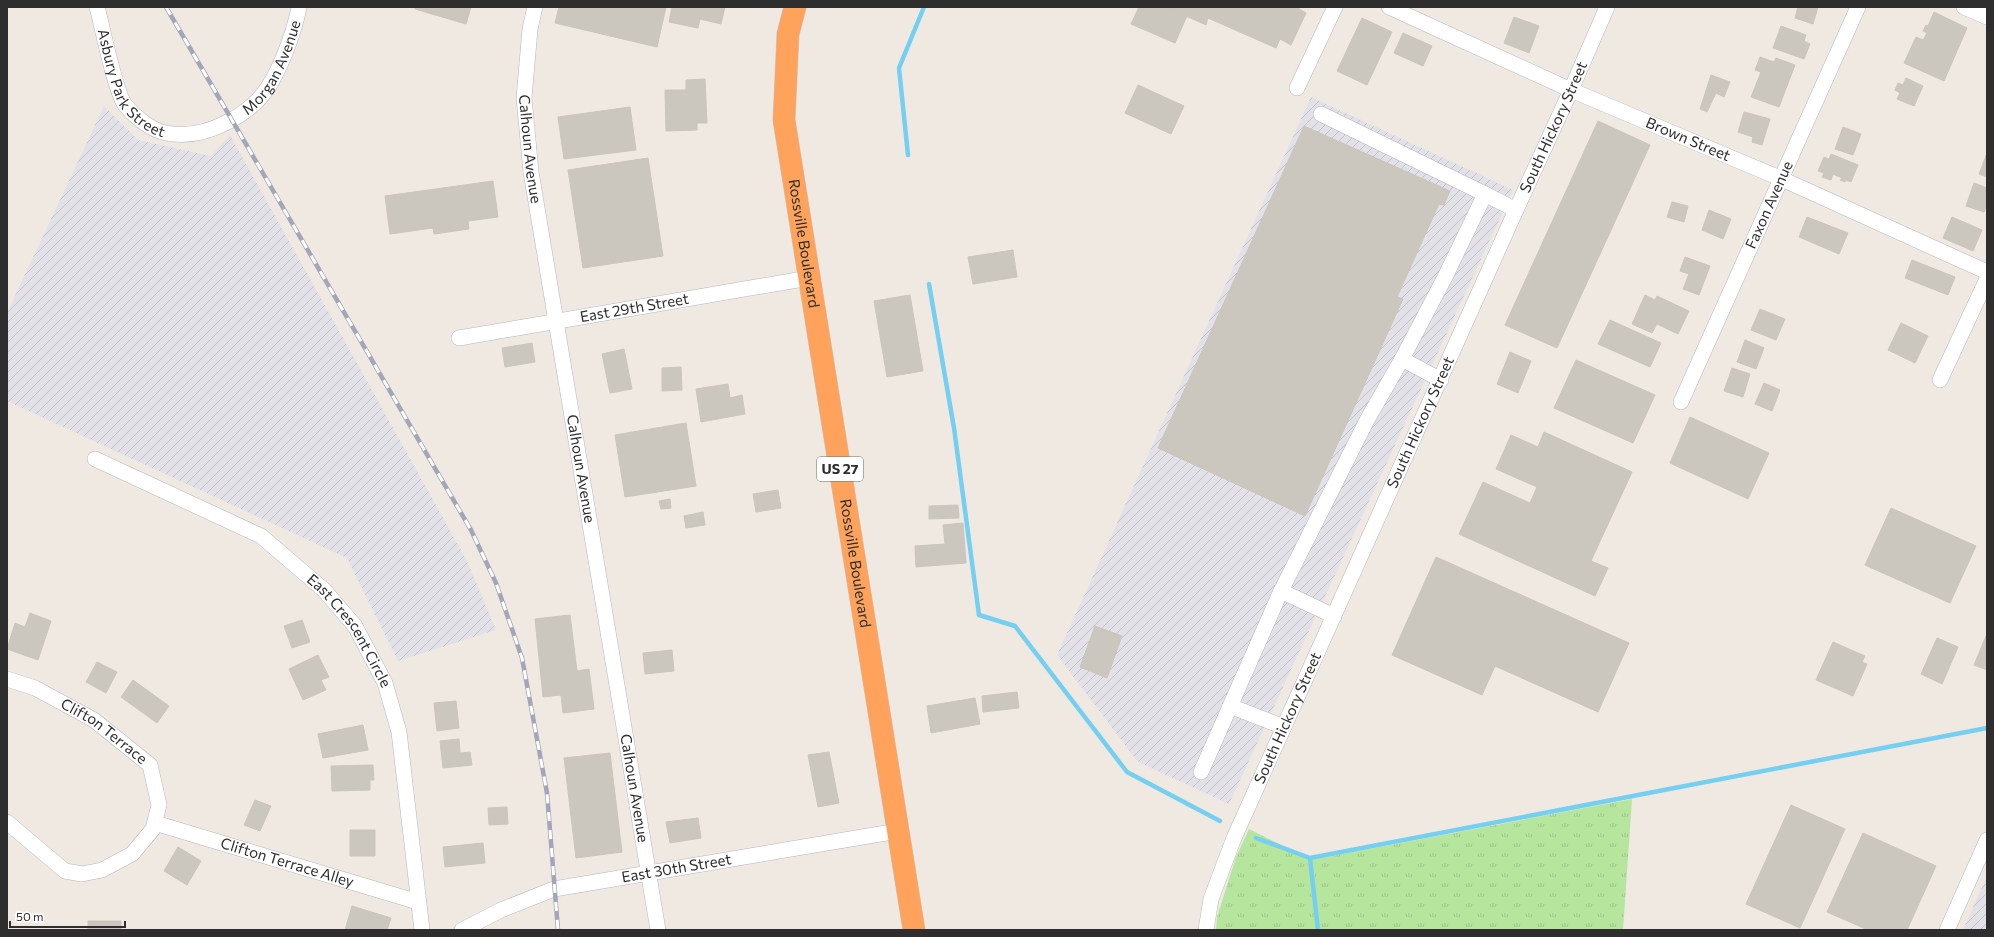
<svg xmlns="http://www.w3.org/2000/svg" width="1994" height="937" font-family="Commissioner,sans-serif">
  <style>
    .industrial { fill: url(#industrial-furrows) }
    .grass { fill: url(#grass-tufts) }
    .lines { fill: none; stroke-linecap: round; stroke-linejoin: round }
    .stream { stroke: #75cff0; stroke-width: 4.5 }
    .building { fill: #cbc7bf; stroke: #cbc5ba }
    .minor-casing { stroke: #b4b7c1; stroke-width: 16 }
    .highway-casing { stroke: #c9c9c9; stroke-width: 23 }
    .minor { stroke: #fff; stroke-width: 15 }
    .highway { stroke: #ffa35c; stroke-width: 22 }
    .rail-casing { stroke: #a3a6b8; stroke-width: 4.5 }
    .rail { stroke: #fff; stroke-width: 3; stroke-dasharray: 9; stroke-linecap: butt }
    .labels { text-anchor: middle; stroke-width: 3; stroke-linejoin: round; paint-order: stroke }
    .shield { fill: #fff; stroke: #6d6d6d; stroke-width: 1 }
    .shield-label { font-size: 14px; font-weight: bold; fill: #2e2e2e }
    .street-label { font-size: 15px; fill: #2e2e2e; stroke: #fff }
  </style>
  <defs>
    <pattern id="industrial-furrows" width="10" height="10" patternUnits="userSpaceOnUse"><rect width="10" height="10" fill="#e3e1e8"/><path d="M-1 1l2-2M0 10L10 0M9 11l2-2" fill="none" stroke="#c3c1c7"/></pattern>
    <pattern id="grass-tufts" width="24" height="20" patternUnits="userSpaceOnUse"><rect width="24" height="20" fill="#b6e59e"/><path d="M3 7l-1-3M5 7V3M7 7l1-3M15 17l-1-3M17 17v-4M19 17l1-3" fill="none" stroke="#9dc588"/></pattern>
  </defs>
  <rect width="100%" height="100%" fill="#efe9e1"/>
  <path class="industrial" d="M1311 97 1513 190 1229 804 1138 762 1057 655Z
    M104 106 138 140 211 156 230 135 467 561 496 630 398 661 347 558 7 401V313Z
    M1987 876V930H1963Z"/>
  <path class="grass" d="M1632 799 1623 930H1216L1217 917 1236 857 1249 829 1311 860Z"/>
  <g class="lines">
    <path class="stream" d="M908 155 899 68 924 7
      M929 284 954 428 979 615 1015 626 1127 772 1220 821
      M1256 838 1310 858 1987 728
      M1310 858 1318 930"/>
  </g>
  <path class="building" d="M415 7H471L466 24 415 9Z
    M559 7H666L657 47 555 23Z
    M672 7H725L721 24 700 19 698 28 669 22Z
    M1139 7H1166L1187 16 1175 43 1131 24Z
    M1166 7H1296L1306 13 1291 45 1280 39 1276 48 1208 18 1206 25Z
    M1798 7H1818L1813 24 1795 18Z
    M1934 12 1967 28 1944 81 1904 63 1916 37 1923 40 1927 33 1923 31 1926 25 1928 26Z
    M1514 17 1539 26 1529 53 1504 43Z
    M1362 18 1392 32 1367 85 1337 71Z
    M1781 26 1806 35 1804 41 1810 44 1804 59 1773 48Z
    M1403 33 1432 46 1423 66 1394 53Z
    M1760 57 1774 62 1776 58 1795 65 1779 107 1751 97 1761 72 1755 70Z
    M1711 75 1730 82 1724 97 1716 93 1707 112 1700 109Z
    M1906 78 1923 86 1914 106 1897 99 1900 93 1895 90 1898 83 1903 85Z
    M705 79 707 123H697V130L666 131 665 90H686V80Z
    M1138 85 1184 106 1171 134 1125 113Z
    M630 107 636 150 564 159 558 117Z
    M1744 112 1770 119 1762 145 1752 142 1753 137 1738 132Z
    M1598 121 1650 145 1557 348 1505 325Z
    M1304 126 1450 191 1444 205 1439 204 1397 297 1403 299 1305 516 1158 448Z
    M1843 127 1861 134 1853 155 1835 149Z
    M1987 153V177L1979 174Z
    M1831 154 1858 165 1851 182 1846 180 1845 182 1840 180 1842 178 1833 174 1831 180 1822 177 1824 173 1818 171 1824 157 1829 159Z
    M648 158 663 256 583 268 568 170Z
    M493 181 498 217 468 221 469 229 434 234 433 228 390 234 385 196Z
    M1974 183 1987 188V204L1984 212 1966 206Z
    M1672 202 1688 206 1684 222 1667 217Z
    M1709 210 1731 219 1723 239 1702 230Z
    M1807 217 1848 233 1839 254 1799 237Z
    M1952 217 1982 230 1973 251 1943 238Z
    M1013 250 1017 277 973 284 968 257Z
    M1685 257 1710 266 1699 295 1683 289 1689 274 1680 271Z
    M1912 260 1955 277 1948 295 1905 278Z
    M910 295 923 371 887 377 874 301Z
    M1645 295 1655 300 1657 296 1689 311 1678 334 1657 324 1652 333 1632 324Z
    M1760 309 1785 319 1776 340 1751 330Z
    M1610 320 1661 343 1650 367 1598 344Z
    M1901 323 1928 336 1915 363 1888 350Z
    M1745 340 1764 348 1756 369 1737 362Z
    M532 343 535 362 505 367 502 348Z
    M624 349 632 389 610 393 602 354Z
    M1510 352 1531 361 1518 393 1497 384Z
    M1576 360 1655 395 1633 443 1554 408Z
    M681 367 682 390 662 391V368Z
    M1732 368 1750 374 1743 397 1724 391Z
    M1764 383 1780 390 1772 411 1755 404Z
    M728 384 730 398 742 395 745 414 701 422 696 389Z
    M1690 417 1769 453 1748 499 1670 463Z
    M686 423 696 486 625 497 615 435Z
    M1544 432 1632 472 1591 561 1608 568 1595 596 1459 534 1483 482 1530 503 1537 487 1496 469 1511 435 1538 447Z
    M778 490 781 508 756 512 753 494Z
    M670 499 671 508 661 509 659 501Z
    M958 505 959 518 929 519V506Z
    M1891 508 1976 546 1950 603 1865 565Z
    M703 512 705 525 686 528 684 516Z
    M963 523 966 563 916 567 915 546 945 544 943 525Z
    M1436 557 1629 643 1598 712 1495 666 1482 695 1392 655Z
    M30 613 51 621 38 660 7 649 15 623 25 627Z
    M570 615 577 671 589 669 594 709 563 713 561 695 543 697 535 619Z
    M302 620 310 642 292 648 284 626Z
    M1095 626 1122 636 1107 678 1080 667Z
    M1986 636 1987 637V670L1974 665Z
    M1937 638 1958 647 1942 684 1921 674Z
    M1833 642 1865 656 1862 662 1867 664 1853 696 1816 680Z
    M672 650 674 671 645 674 643 653Z
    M318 655 329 677 321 680 326 690 303 700 289 669Z
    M97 662 117 672 106 693 86 682Z
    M133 680 169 706 157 723 121 697Z
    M1017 692 1019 708 983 712 982 696Z
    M975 698 980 724 931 733 927 706Z
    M456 701 459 728 437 731 434 703Z
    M363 725 368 750 323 758 318 734Z
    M459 739 460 753 470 752 472 765 443 768 440 741Z
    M829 752 839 803 818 807 808 755Z
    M610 753 622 852 576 858 564 758Z
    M373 765 374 780H370V790L332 791 331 766Z
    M255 800 271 806 260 831 244 825Z
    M1791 805 1845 829 1800 928 1746 904Z
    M507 807 508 824 489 825 488 808Z
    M698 818 701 838 670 843 666 822Z
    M350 830H375V856H350Z
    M1863 833 1936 866 1907 930H1868L1827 912Z
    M483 843 485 863 445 867 443 847Z
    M178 847 201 861 187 885 164 871Z
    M352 906 391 918 387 930H345Z
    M88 921H121V930H88Z"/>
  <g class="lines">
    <g class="minor-casing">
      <g id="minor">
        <path id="s1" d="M97 7C102 25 116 96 126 106 135 117 151 130 166 133 205 141 255 114 273 79 284 59 295 29 299 7"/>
        <path id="s2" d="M535 7 530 29 524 98 531 172 658 930"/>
        <path id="s3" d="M1389 7 1571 90 1782 179 1987 272"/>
        <path d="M1964 7 1987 17"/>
        <path d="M1297 88 1335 7"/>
        <path d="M1321 114 1485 194"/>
        <path id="s4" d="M459 338 809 278"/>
        <path d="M1402 359 1441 380"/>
        <path d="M1940 380 1987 279"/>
        <path id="s5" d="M1681 402 1858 7"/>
        <path id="s6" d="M95 459 261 536 324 590 355 626 385 683 399 732 422 930"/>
        <path d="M1281 591 1334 616"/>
        <path id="s7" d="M7 679 35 688 94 720 150 765 159 805 153 829 132 854 102 870 82 874 65 871 7 822"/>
        <path d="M1230 706 1284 727"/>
        <path d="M1201 772 1281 591 1367 420 1402 359 1445 277 1485 194 1516 210"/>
        <path id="s8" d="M155 823 418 902"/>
        <path id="s9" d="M462 930 501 910 554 889 898 831"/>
        <path id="s10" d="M1206 930 1211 899 1234 838 1516 210 1571 90 1607 7"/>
        <path d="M1947 930 1987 840"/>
      </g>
    </g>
    <g class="highway-casing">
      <g id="highway">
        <path id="s11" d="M795 7 788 34 784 120 914 930"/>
      </g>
    </g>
    <use href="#minor" class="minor"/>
    <use href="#highway" class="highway"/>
    <g class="rail-casing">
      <path id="rail" d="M166 7 471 530 496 583 522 658 547 793 558 930"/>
    </g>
    <use href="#rail" class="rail"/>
  </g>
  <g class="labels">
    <rect class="shield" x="817" y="457" width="46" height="24" rx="3"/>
    <g class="shield-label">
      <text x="840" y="474">US 27</text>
    </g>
    <g class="street-label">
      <text dy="5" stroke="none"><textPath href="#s1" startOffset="289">Morgan Avenue</textPath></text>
      <text dy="5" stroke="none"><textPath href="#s1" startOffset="87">Asbury Park Street</textPath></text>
      <text dy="5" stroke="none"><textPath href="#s10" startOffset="876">South Hickory Street</textPath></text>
      <text dy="5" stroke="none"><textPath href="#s3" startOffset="327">Brown Street</textPath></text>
      <text dy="5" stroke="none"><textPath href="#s2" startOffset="143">Calhoun Avenue</textPath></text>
      <text dy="5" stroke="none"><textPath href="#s5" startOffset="216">Faxon Avenue</textPath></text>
      <text dy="5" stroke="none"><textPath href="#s11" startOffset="239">Rossville Boulevard</textPath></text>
      <text dy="5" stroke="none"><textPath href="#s4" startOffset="178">East 29th Street</textPath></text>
      <text dy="5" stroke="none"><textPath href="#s10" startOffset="552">South Hickory Street</textPath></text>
      <text dy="5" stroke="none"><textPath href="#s2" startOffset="467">Calhoun Avenue</textPath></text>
      <text dy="5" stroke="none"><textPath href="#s11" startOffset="563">Rossville Boulevard</textPath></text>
      <text dy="5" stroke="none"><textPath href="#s6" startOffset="314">East Crescent Circle</textPath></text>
      <text dy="5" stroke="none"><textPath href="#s10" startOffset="228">South Hickory Street</textPath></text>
      <text dy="5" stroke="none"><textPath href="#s7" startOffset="111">Clifton Terrace</textPath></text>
      <text dy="5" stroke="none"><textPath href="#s2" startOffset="791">Calhoun Avenue</textPath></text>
      <text dy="5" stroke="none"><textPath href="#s8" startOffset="138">Clifton Terrace Alley</textPath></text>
      <text dy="5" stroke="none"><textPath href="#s9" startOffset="225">East 30th Street</textPath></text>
    </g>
  </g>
  <rect width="1994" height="937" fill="none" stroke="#2e2e2e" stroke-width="16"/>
  <path d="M10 921v6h115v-6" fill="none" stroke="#2e2e2e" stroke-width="2"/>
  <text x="16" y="921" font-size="12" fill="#2e2e2e" stroke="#ffffff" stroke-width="3" paint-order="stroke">50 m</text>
</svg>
